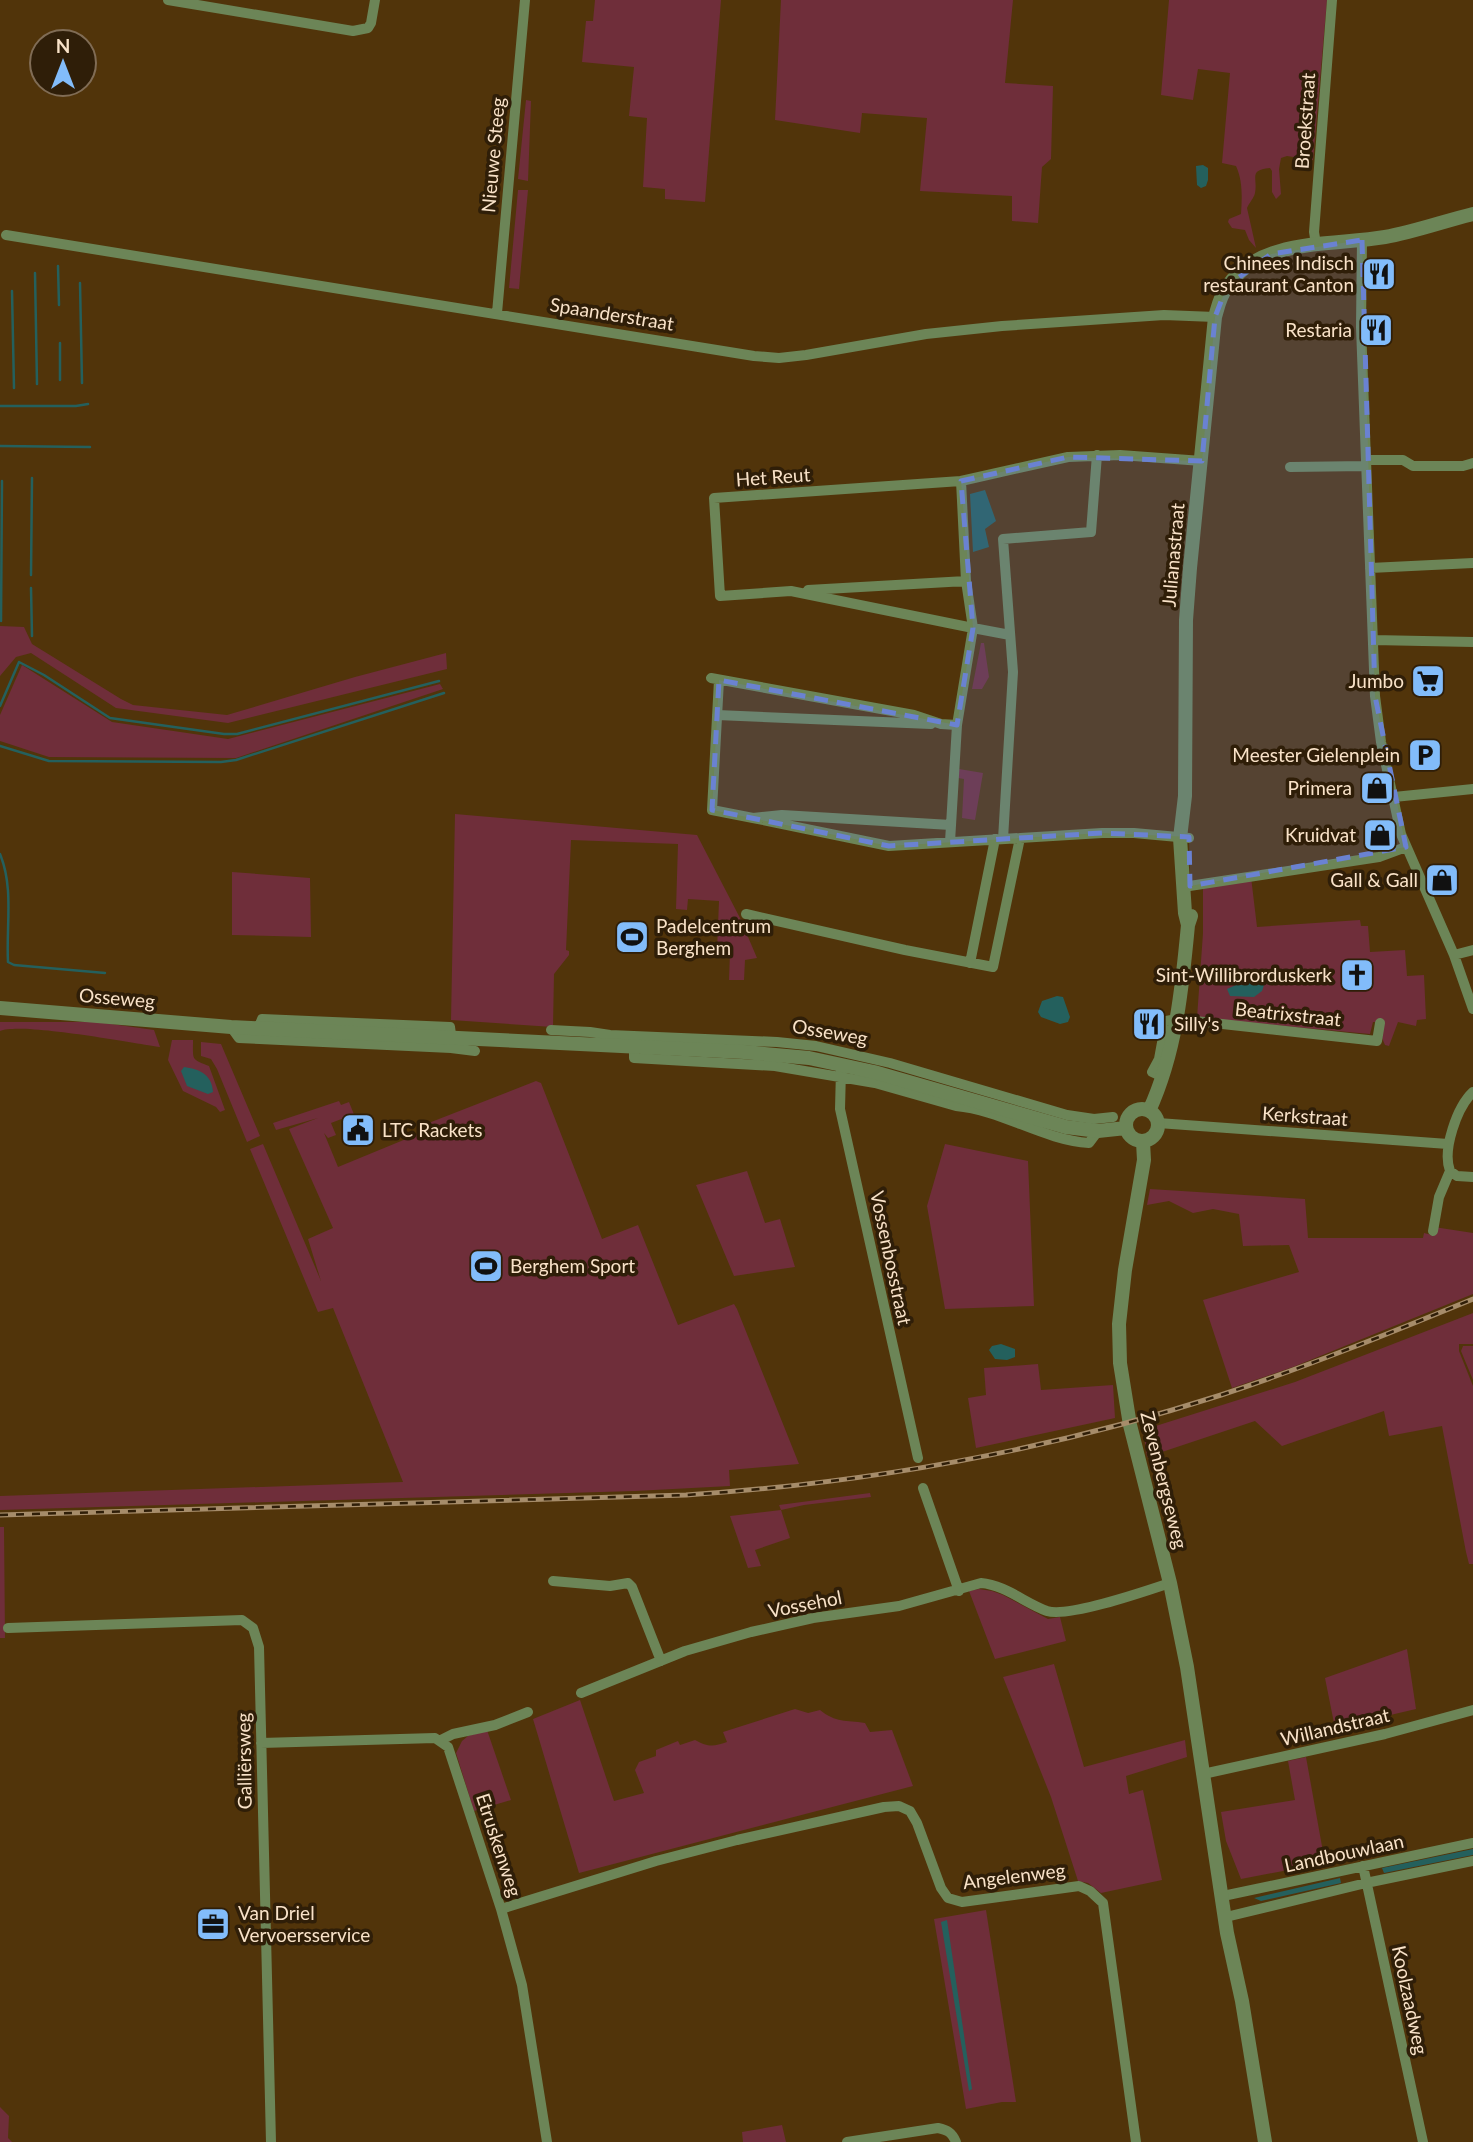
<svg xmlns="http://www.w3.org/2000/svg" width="1473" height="2142" font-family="Lato,sans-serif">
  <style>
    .green { fill: #6f2e3a }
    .water { fill: #24605d }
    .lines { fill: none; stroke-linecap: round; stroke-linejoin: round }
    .stream { stroke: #24605d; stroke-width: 2.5 }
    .minor { stroke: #6c8557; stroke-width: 10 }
    .tertiary { stroke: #6c8557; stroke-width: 14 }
    .rail-casing { stroke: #a68c6a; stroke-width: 5 }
    .rail { stroke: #2f1e08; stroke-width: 2.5; stroke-dasharray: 8; stroke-linecap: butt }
    .marked { fill: #6a82d2; fill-opacity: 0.2; stroke: #6a82d2; stroke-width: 5; stroke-dasharray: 14 9; stroke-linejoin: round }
    .labels { text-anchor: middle; stroke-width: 7; stroke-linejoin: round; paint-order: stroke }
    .street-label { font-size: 19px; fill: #f9e2c8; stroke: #2f1e08 }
    .poi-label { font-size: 19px; fill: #f9e2c8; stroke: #2f1e08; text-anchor: end }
  </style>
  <rect width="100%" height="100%" fill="#51340a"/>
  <path class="green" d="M595 0H721L705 202 665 199V189L643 187 647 118 629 116 634 67 582 62 586 21H593Z
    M781 0H1013L1005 83 1053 86 1051 159 1042 167 1038 223 1012 221V196L920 191 927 118 862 113 860 133 775 120Z
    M1169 0H1327L1313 160 1287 156 1281 158 1279 169 1281 194 1276 199 1272 192V171L1270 168C1248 170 1258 178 1255 193 1254 198 1249 203 1247 208L1256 248 1249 240 1245 230 1232 228 1228 222 1229 219 1241 214C1242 198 1243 181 1236 166L1222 163 1230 73 1198 69 1193 100 1161 95Z
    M526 100 531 101 528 181 518 179Z
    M518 190H528L519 289 509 288Z
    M0 626 24 627 32 644 121 699 133 705 227 715 355 677 446 653 447 669 228 723 116 708 31 653 16 657 0 676Z
    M981 643H984L989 677 982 689H972Z
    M22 665 112 722 228 739 440 684 443 689 236 758 49 757 0 741V715Z
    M959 769 983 773 975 820 962 818 964 779 958 778Z
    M455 814 697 835 740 918 757 958 745 960 744 980H729L730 952 717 951 719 901 688 899 687 910 676 909 678 844 571 840 566 950 569 951V955L554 974 553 1027 451 1020Z
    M232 872 310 878 311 937 232 935Z
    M1251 877 1257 927 1360 920 1361 926H1368L1370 952 1405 950 1407 976 1424 975 1426 1019 1417 1020 1416 1026 1398 1022 1389 1046 1385 1045 1382 1038 1384 1023 1373 1022 1370 1034 1197 1018 1203 933V885Z
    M0 1022H97L154 1030 160 1047C131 1043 21 1022 0 1031Z
    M172 1040H193C193 1061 191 1059 209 1066L225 1110 220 1112 216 1107 183 1091 168 1060Z
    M201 1042 221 1044 260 1136 247 1142 217 1069 211 1059 201 1056Z
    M536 1081 541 1083 602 1239 638 1225 678 1325 734 1304 737 1309 799 1464 729 1470 730 1486 635 1491 0 1510V1496L403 1482 333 1308 318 1312 250 1149 263 1144 321 1281 308 1239 333 1228 289 1129 318 1118 276 1130 273 1123 339 1101 341 1105 349 1102 364 1139 355 1143 344 1118 331 1123 336 1135 328 1138 324 1133 338 1167 423 1132 421 1126Z
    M945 1144 1028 1161 1034 1306 945 1309 927 1206Z
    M747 1171 765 1223 780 1219 795 1267 734 1276 696 1185Z
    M1150 1189 1305 1199 1308 1238H1423L1424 1233 1432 1235 1434 1227 1473 1233V1294L1293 1367 1232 1388 1203 1300 1299 1272 1289 1245 1243 1246 1239 1214 1213 1209 1193 1213 1169 1201 1147 1205Z
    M1473 1313V1344H1459V1351L1473 1386V1564H1469L1466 1552 1442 1426 1389 1436 1384 1411 1282 1446 1255 1421 1147 1457 1143 1430 1295 1382Z
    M1463 1346H1473V1380L1461 1351Z
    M1038 1364 1041 1390 1113 1385 1115 1418 976 1448 968 1398 986 1395 984 1368Z
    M870 1493 871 1497 804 1505 781 1510 779 1505Z
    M781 1510 790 1538 755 1550 761 1566 748 1568 730 1516Z
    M0 1527H4L5 1638H0Z
    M979 1589 992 1591 1003 1595 1048 1619 1060 1617 1066 1641 995 1659 969 1591Z
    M1407 1649 1416 1709 1335 1728 1325 1678Z
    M1054 1664 1084 1767 1185 1740 1187 1757 1126 1776 1129 1794 1143 1790 1162 1880 1101 1893 1088 1883 1078 1881 1051 1797 1003 1677Z
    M580 1700 614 1801 644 1793 635 1770 639 1762 656 1756V1750L678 1741 680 1745 695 1740C708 1747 713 1747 727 1742L723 1732 795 1709 808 1713 820 1710C836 1723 846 1720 865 1723L870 1732 892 1730 913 1786 579 1873 533 1719Z
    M487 1730 511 1800 474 1811 456 1753 462 1741 468 1736Z
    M1306 1757 1325 1863 1241 1879 1226 1841 1221 1812 1295 1800 1288 1761Z
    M986 1910 1016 2102H1002L966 2109 934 1919Z
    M0 2107 9 2116 8 2138 12 2142H0Z
    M782 2125 786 2142H743L742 2132Z"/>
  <path class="water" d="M1203 165 1208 168V180L1206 186 1201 188 1197 185 1196 166Z
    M985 490 996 521 985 529 989 547 973 552 970 494Z
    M1246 976H1258L1264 985 1262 991 1254 997 1230 996 1227 989 1236 985H1241L1243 984V979Z
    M1057 996 1063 997 1070 1017 1068 1022 1060 1024 1041 1017 1038 1012 1042 1001Z
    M184 1067C199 1069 212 1074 213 1092L208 1094 187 1086 181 1071Z
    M1001 1344 1015 1349V1357L1007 1360 995 1359 989 1350 992 1346Z
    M1473 1849V1855L1384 1873 1382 1868Z
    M1340 1878 1341 1883 1261 1901 1254 1898Z
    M947 1920 972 2089 969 2091 941 1922Z"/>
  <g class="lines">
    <path class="stream" d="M58 266 59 305
      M35 273 37 384
      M80 283 82 383
      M12 291 14 388
      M60 343V380
      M0 406H76L88 404
      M0 446 90 447
      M31 575 32 478
      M31 588 32 636
      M1 621 2 481
      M0 706 19 662 44 675 110 718 224 734H237L439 681
      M0 746 49 761 221 762 236 760 444 693
      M0 854C14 888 6 926 8 962L14 965 105 973"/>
    <path class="minor" d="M168 0 353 31 368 28 371 23 375 0
      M6 235 754 356 779 358 806 355 926 334 1002 326 1164 315 1215 317
      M1362 240 1361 327 1366 460 1375 696 1381 742 1401 834 1454 955 1473 1009
      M1316 244 1314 232 1332 0
      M497 313 525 0
      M1366 460H1403L1413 466H1463L1473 463
      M1290 467 1366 466
      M961 481 1068 457 1120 455 1202 461
      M1370 568 1473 563
      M808 590 966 581
      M1373 640 1473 642
      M711 678 914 715 941 724 957 725
      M719 680 712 810 753 818 782 815 951 825
      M717 715 931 724
      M1394 797 1473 789
      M753 818 889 846 1102 833H1134L1189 838
      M1003 839 1013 672 1003 539 1091 532 1097 455
      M950 842 957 725 973 628 966 581 961 481 714 498 720 596 791 591 973 628 1010 635
      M1183 887 1379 857 1406 847
      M746 914 905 950 993 967 1020 838
      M1454 955 1473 950
      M970 963 995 839
      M231 1027 239 1038 451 1048 475 1051
      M258 1029 262 1019 450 1027 452 1042
      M551 1030 590 1032 610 1035 777 1042 816 1046 890 1063 1067 1115 1094 1119 1113 1117
      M634 1046V1058L775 1066 875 1083 956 1106C1002 1110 1043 1140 1089 1143L1098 1131
      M841 1070 840 1109 918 1458
      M1163 1077 1152 1072 1159 1059 1166 1021 1177 1019 1377 1041 1380 1023
      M1158 1123 1448 1144
      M1450 1171 1457 1176 1473 1177
      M1433 1231 1439 1197 1450 1171C1442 1150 1457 1107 1473 1092
      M923 1488 959 1591
      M553 1581 610 1586 628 1583 632 1587 661 1661
      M8 1628 242 1620 253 1628 259 1647 271 2142
      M581 1693 685 1651 751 1632 813 1618 899 1606 981 1583C1005 1585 1025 1603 1047 1611 1068 1618 1146 1591 1170 1583
      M441 1740 453 1734 495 1725 528 1712
      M261 1743 435 1738 448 1747 501 1909 522 1985 547 2142
      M1203 1774 1385 1734 1473 1710
      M1363 1866 1423 2142
      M1223 1896 1473 1843
      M501 1909 656 1861 737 1840 884 1807 899 1806 910 1811 917 1823 941 1888 948 1898 962 1902 1079 1886 1090 1891 1103 1903 1136 2142
      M1226 1917 1366 1883 1473 1861
      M847 2142 938 2128C947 2130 952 2132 956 2142"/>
    <path class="tertiary" d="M1188 925 1185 913 1180 838 1185 796 1186 620 1190 568 1215 317C1218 307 1220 296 1227 287 1260 237 1333 246 1385 237 1414 232 1444 221 1473 214
      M0 1008 231 1027 744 1052 809 1058 874 1072 1066 1127 1098 1131 1126 1128
      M1126 1125a16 16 0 1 1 32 0a16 16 0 1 1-32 0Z
      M1149 1111C1176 1052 1182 989 1188 925L1191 916
      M1143 1142 1144 1160 1125 1270 1119 1324 1120 1363 1130 1425 1170 1583 1187 1667 1227 1933 1242 2001 1265 2142"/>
    <g class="rail-casing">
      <path id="rail" d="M0 1515 686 1495C868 1483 1047 1451 1221 1395 1306 1367 1390 1333 1473 1299"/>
    </g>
    <use href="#rail" class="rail"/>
  </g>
  <path class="marked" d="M1362 240 1375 696 1406 847 1190 886 1189 837 1102 833 889 846 712 810 719 680 957 725 973 628 961 481 1068 457 1202 461 1215 317 1227 286 1271 254Z"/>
  <defs>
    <g id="restaurant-square" transform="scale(1.75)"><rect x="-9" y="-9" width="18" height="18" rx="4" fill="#82bcfa" stroke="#2f1e08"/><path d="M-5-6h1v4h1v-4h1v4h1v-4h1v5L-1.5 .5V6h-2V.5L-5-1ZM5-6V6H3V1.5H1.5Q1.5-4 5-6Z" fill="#111"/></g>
    <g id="supermarket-square" transform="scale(1.75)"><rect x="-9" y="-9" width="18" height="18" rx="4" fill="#82bcfa" stroke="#2f1e08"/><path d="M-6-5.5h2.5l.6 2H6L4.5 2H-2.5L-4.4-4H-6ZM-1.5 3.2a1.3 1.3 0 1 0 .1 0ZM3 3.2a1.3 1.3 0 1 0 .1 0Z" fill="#111"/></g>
    <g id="parking-square" transform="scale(1.75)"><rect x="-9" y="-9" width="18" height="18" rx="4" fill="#82bcfa" stroke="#2f1e08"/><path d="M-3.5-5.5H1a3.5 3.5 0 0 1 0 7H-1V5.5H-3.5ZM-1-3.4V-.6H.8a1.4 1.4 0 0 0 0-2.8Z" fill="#111"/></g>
    <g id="shop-square" transform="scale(1.75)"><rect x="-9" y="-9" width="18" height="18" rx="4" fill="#82bcfa" stroke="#2f1e08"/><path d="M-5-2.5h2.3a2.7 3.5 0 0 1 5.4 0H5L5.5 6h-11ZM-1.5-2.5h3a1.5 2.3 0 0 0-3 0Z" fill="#111"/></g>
    <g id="stadium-square" transform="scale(1.75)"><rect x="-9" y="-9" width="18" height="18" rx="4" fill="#82bcfa" stroke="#2f1e08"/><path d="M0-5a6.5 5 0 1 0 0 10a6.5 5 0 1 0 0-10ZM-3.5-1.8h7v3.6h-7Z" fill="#111"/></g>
    <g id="church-square" transform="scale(1.75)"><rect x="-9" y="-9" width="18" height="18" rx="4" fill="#82bcfa" stroke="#2f1e08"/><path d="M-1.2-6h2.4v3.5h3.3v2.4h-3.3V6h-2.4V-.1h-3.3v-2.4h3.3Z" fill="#111"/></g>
    <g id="civic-square" transform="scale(1.75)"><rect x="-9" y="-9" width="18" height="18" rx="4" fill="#82bcfa" stroke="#2f1e08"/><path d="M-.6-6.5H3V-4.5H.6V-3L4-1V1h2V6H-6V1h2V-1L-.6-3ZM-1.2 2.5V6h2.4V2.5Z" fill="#111"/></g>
    <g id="office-square" transform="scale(1.75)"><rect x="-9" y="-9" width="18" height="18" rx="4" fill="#82bcfa" stroke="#2f1e08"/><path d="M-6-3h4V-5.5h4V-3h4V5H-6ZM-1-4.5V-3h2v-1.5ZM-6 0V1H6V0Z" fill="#111"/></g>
  </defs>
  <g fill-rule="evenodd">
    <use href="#restaurant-square" x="1379" y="274"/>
    <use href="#restaurant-square" x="1376" y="330"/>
    <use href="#supermarket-square" x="1428" y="681"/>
    <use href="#parking-square" x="1425" y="755"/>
    <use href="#shop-square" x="1377" y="788"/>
    <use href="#shop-square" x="1380" y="835"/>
    <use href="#shop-square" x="1442" y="880"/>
    <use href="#stadium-square" x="632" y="937"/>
    <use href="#church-square" x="1357" y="975"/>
    <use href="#restaurant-square" x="1149" y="1024"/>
    <use href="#civic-square" x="358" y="1130"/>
    <use href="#stadium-square" x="486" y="1266"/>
    <use href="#office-square" x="213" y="1924"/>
  </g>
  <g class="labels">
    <g class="street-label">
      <text transform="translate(1305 121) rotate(-86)" y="7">Broekstraat</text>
      <text transform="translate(493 155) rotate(-85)" y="7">Nieuwe Steeg</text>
      <text transform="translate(612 314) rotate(9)" y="7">Spaanderstraat</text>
      <text transform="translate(773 477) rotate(-4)" y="7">Het Reut</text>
      <text transform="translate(1173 555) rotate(-85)" y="7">Julianastraat</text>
      <text transform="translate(117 998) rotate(5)" y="7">Osseweg</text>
      <text transform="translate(1288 1014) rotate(6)" y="7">Beatrixstraat</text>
      <text transform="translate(830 1032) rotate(10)" y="7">Osseweg</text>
      <text transform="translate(1305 1116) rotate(4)" y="7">Kerkstraat</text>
      <text transform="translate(891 1258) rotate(78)" y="7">Vossenbosstraat</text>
      <text transform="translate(1164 1480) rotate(76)" y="7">Zevenbergseweg</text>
      <text transform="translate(805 1604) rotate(-11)" y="7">Vossehol</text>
      <text transform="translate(1335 1727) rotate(-13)" y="7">Willandstraat</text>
      <text transform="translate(244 1761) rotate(-91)" y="7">Galliërsweg</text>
      <text transform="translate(499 1845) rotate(72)" y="7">Etruskenweg</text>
      <text transform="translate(1344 1853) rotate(-12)" y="7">Landbouwlaan</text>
      <text transform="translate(1014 1876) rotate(-7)" y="7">Angelenweg</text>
      <text transform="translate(1410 2000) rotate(78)" y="7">Koolzaadweg</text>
    </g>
    <g class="poi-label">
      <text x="1354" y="270">Chinees Indisch<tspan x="1354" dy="22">restaurant Canton</tspan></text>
      <text x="1352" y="337">Restaria</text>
      <text x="1404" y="688">Jumbo</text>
      <text x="1400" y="762">Meester Gielenplein</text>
      <text x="1352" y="795">Primera</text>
      <text x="1356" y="842">Kruidvat</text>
      <text x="1418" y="887">Gall &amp; Gall</text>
      <text x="656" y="933" text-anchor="start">Padelcentrum<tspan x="656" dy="22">Berghem</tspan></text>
      <text x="1332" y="982">Sint-Willibrorduskerk</text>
      <text x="1174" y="1031" text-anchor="start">Silly's</text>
      <text x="382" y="1137" text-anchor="start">LTC Rackets</text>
      <text x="510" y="1273" text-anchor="start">Berghem Sport</text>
      <text x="238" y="1920" text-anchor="start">Van Driel<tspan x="238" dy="22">Vervoersservice</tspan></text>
    </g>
  </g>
  <g transform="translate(63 63)"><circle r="33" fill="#2f1e08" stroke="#806c55" stroke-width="2"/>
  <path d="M0-5L12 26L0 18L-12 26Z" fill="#82bcfa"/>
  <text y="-10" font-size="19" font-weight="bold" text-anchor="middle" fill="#f9e2c8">N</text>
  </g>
</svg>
